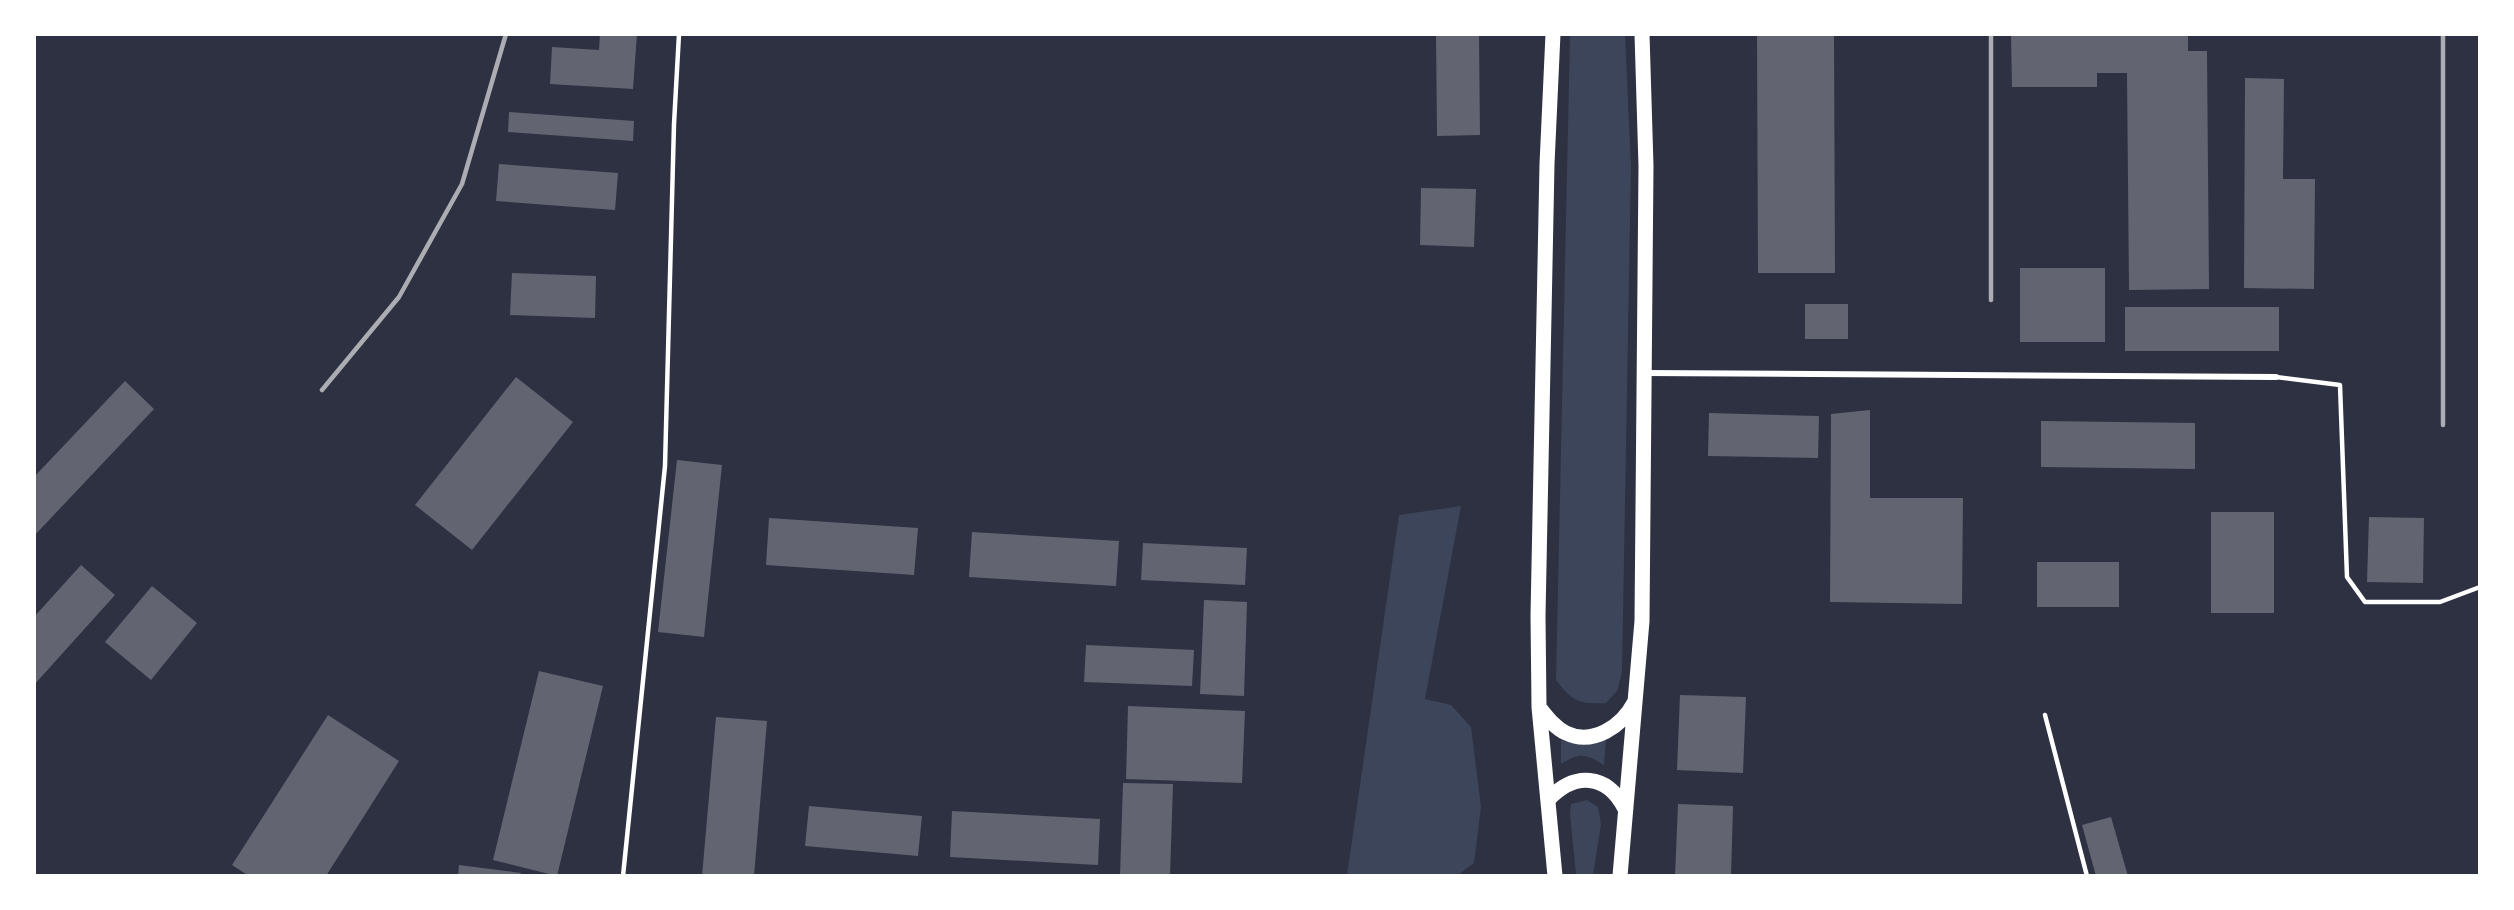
<svg xmlns="http://www.w3.org/2000/svg" width="2514" height="910" font-family="'Roboto Serif',serif">
  <style>
    .green { fill: #3c4559 }
    .building { fill: #626471 }
    .lines { fill: none; stroke-linecap: round; stroke-linejoin: round }
    .service { stroke: #fff; stroke-width: 4.5 }
    .minor { stroke: #fff; stroke-width: 6 }
    .primary { stroke: #fff; stroke-width: 15 }
    .rail { stroke: #abadb3; stroke-width: 4.5 }
  </style>
  <rect width="100%" height="100%" fill="#2d3142"/>
  <path class="green" d="M1570 35H1625L1631 166 1622 673 1617 691 1606 703C1578 704 1573 702 1556 680Z
    M1461 506 1425 699 1451 705 1471 727 1481 807 1474 863 1458 875H1347L1399 515Z
    M1606 739 1604 765C1585 754 1581 752 1561 764V740C1578 746 1588 746 1606 739Z
    M1587 800 1598 807 1601 824 1593 875H1576L1570 814 1571 804Z"/>
  <path class="building" d="M600 34H637L633 89 550 84 552 47 599 50Z
    M1757 34H1834L1835 273H1758Z
    M2011 34H2188V51H2207L2209 289 2129 290 2127 73H2097V87H2012Z
    M1436 35H1479L1480 135 1437 136Z
    M2245 78 2284 79 2283 179H2315L2314 289 2244 288Z
    M509 112 634 121 633 141 508 132Z
    M499 164 618 173 615 210 496 201Z
    M1421 188 1476 189 1474 247 1420 245Z
    M2020 268H2105V342H2020Z
    M512 273 596 276 595 318 510 315Z
    M1805 304H1848V339H1805Z
    M2125 307H2279V351H2125Z
    M516 377 573 422 472 550 415 505Z
    M125 381 154 409 34 536V477Z
    M1870 410V498H1963L1962 604 1830 602 1831 414Z
    M1709 413 1819 416 1818 458 1708 456Z
    M2041 421 2195 423V469L2041 467Z
    M677 460 722 465 704 637 658 632Z
    M2211 512H2274V613H2211Z
    M2369 517 2424 518 2423 583 2367 582Z
    M769 518 918 528 914 575 766 565Z
    M972 532 1119 541 1116 586 969 577Z
    M1143 543 1247 548 1245 585 1141 580Z
    M2037 562H2119V607H2037Z
    M81 565 115 595 34 685V617Z
    M152 586 197 623 151 680 105 642Z
    M1204 600 1247 602 1244 696 1200 694Z
    M1086 645 1194 650 1192 686 1084 682Z
    M539 671 603 686 557 876 493 860Z
    M1680 695 1746 697 1743 773 1677 770Z
    M1128 706 1245 711 1242 783 1126 779Z
    M328 715 399 761 326 876H249L232 865Z
    M716 717 767 721 754 876H702Z
    M1123 783 1173 784 1170 876H1120Z
    M1678 804 1733 806 1731 876H1675Z
    M809 806 922 816 918 856 805 846Z
    M952 811 1100 819 1098 865 950 857Z
    M2111 817 2128 876H2096L2082 825Z
    M459 865 521 873 520 876H458Z"/>
  <g class="lines">
    <path class="service" d="M2276 377 2340 385 2347 577 2365 602H2440L2480 587
      M2045 715 2087 876
      M623 876 665 466 674 124 679 34"/>
    <path class="minor" d="M1644 373 2276 377"/>
    <path class="primary" d="M1553 34 1547 164 1538 616 1539 707 1555 876
      M1539 707C1547 717 1555 728 1566 733 1593 746 1622 726 1634 703
      M1548 800C1574 772 1607 773 1625 809
      M1620 876 1642 621 1646 166 1642 34"/>
    <path class="rail" d="M1991 34V300
      M2443 34V425
      M322 390 399 297 462 184 506 34"/>
  </g>
  <rect width="2514" height="910" fill="none" stroke="#ffffff" stroke-width="72"/>
</svg>
